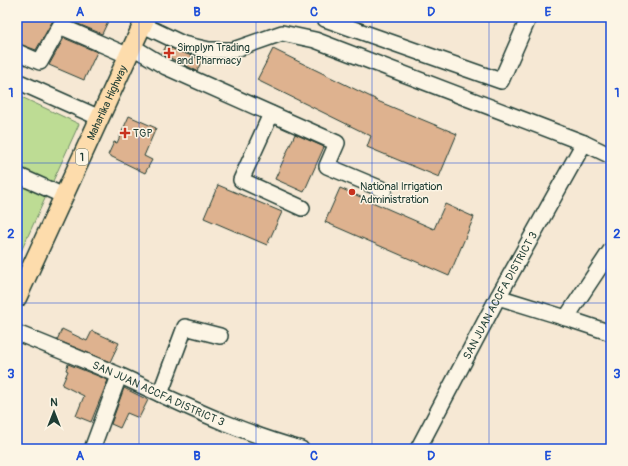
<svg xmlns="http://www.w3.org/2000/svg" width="628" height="466" font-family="Pangolin,sans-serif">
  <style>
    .green { fill: #bddc94; stroke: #6e8c64 }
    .building { fill: #deb28f; stroke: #1f3d34 }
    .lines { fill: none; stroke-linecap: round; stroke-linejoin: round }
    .minor-casing { stroke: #1f3d34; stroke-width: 18 }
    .major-casing { stroke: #1f3d34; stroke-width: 21 }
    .minor { stroke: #fcf5e5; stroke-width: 15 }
    .major { stroke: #fddcac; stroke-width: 18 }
    .grid { fill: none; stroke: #1d4ed8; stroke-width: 1; stroke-opacity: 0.55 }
    .poi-dot { fill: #c8321e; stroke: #fcf5e5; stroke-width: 1.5 }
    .labels { text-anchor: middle; stroke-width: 3; stroke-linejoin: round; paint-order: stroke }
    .shield { fill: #fcf5e5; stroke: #617469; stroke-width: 1 }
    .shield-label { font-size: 10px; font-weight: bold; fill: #1f3d34 }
    .poi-label { font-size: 11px; fill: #1f3d34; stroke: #fcf5e5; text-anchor: start }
    .street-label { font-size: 11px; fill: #1f3d34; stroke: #fcf5e5 }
    .neatline { fill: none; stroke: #1d4ed8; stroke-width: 1.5 }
    .grid-label { font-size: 13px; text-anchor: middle; font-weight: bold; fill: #1d4ed8 }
  </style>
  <rect width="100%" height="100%" fill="#f6e8d4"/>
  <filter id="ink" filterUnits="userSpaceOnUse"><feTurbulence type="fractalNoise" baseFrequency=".025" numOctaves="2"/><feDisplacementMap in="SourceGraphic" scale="8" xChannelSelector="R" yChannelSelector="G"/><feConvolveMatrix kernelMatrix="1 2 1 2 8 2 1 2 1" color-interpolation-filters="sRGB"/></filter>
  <g filter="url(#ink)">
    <path class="green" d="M17 95 79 124 17 260Z"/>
    <path class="building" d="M17 17H110L102 34 64 18H55L52 22 36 50 17 43Z
      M64 38 97 52 84 80 49 65Z
      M166 46 202 60 197 71 162 54Z
      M273 49 375 99V100L457 134 439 177 367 147 371 136 257 80Z
      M129 116 156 128 144 156 152 160 145 173 108 155 114 142 117 143Z
      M295 134 324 147 304 192 275 179Z
      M218 185 282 212 267 245 204 218Z
      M340 188 434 229 445 204 474 217 449 276 325 222Z
      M62 329 87 341 92 331 119 343 110 362 57 340Z
      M68 364 108 380 91 422 76 416 84 396 62 385 68 371 66 370Z
      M124 388 148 400 139 418 127 413 120 428 111 424Z"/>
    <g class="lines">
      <g class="minor-casing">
        <g id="minor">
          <path d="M326 17 325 19 501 81 529 17"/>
          <path d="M143 25 183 44 209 50H233L282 33 315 40 584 143 611 156"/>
          <path d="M133 47 166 67 337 143 327 166 384 190"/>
          <path d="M17 52 40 62 60 26 129 56"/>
          <path d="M17 81 100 118"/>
          <path d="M271 114 241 180 302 208"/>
          <path d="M17 175 64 196"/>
          <path d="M498 297 566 318 611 333"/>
          <path d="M566 318 611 250"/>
          <path id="s1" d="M17 333C52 347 86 361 121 376 180 403 238 432 301 449"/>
          <path d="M160 394 185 327 220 336"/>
          <path d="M92 449 119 376"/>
          <path id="s2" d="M418 449 498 297 584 143"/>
        </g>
      </g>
      <g class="major-casing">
        <g id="major">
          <path id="s3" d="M17 298 146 17"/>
        </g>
      </g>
      <use href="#minor" class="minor"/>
      <use href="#major" class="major"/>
    </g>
  </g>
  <path class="grid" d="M139 17V449M256 17V449M372 17V449M489 17V449M17 163H611M17 303H611"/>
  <g class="poi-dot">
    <path d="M167 47h4v4h4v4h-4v4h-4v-4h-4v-4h4z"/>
    <path d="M123 127h4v4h4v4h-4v4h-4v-4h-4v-4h4z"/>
    <circle cx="352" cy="192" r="4"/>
  </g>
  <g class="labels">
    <rect class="shield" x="76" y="149" width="12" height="16" rx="3"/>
    <g class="shield-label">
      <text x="82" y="161">1</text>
    </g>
    <g class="poi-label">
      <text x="177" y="51">Simplyn Trading<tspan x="177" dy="13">and Pharmacy</tspan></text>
      <text x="133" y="137">TGP</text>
      <text x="360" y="190">National Irrigation<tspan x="360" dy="13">Administration</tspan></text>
    </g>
    <g class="street-label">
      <text dy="4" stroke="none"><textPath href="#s3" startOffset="215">Maharlika Highway</textPath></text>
      <text dy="4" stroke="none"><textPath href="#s2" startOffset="174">SAN JUAN ACCFA DISTRICT 3</textPath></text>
      <text dy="4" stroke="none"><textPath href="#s1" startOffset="154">SAN JUAN ACCFA DISTRICT 3</textPath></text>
    </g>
  </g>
  <rect width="628" height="466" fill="none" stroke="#fcf5e5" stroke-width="44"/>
  <g transform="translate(54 412)" stroke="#fcf5e5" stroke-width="3" paint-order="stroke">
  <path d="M0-3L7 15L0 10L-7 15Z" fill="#1f3d34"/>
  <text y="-6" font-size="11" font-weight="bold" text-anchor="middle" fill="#1f3d34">N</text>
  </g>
  <rect x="22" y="22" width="584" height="422" class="neatline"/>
  <g class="grid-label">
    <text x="80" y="16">A</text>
    <text x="197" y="16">B</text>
    <text x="314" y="16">C</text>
    <text x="431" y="16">D</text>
    <text x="548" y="16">E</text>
    <text x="11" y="97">1</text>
    <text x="617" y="97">1</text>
    <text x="11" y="238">2</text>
    <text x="617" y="238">2</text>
    <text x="11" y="378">3</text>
    <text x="617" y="378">3</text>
    <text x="80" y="460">A</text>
    <text x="197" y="460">B</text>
    <text x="314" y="460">C</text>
    <text x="431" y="460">D</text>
    <text x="548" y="460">E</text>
  </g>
</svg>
